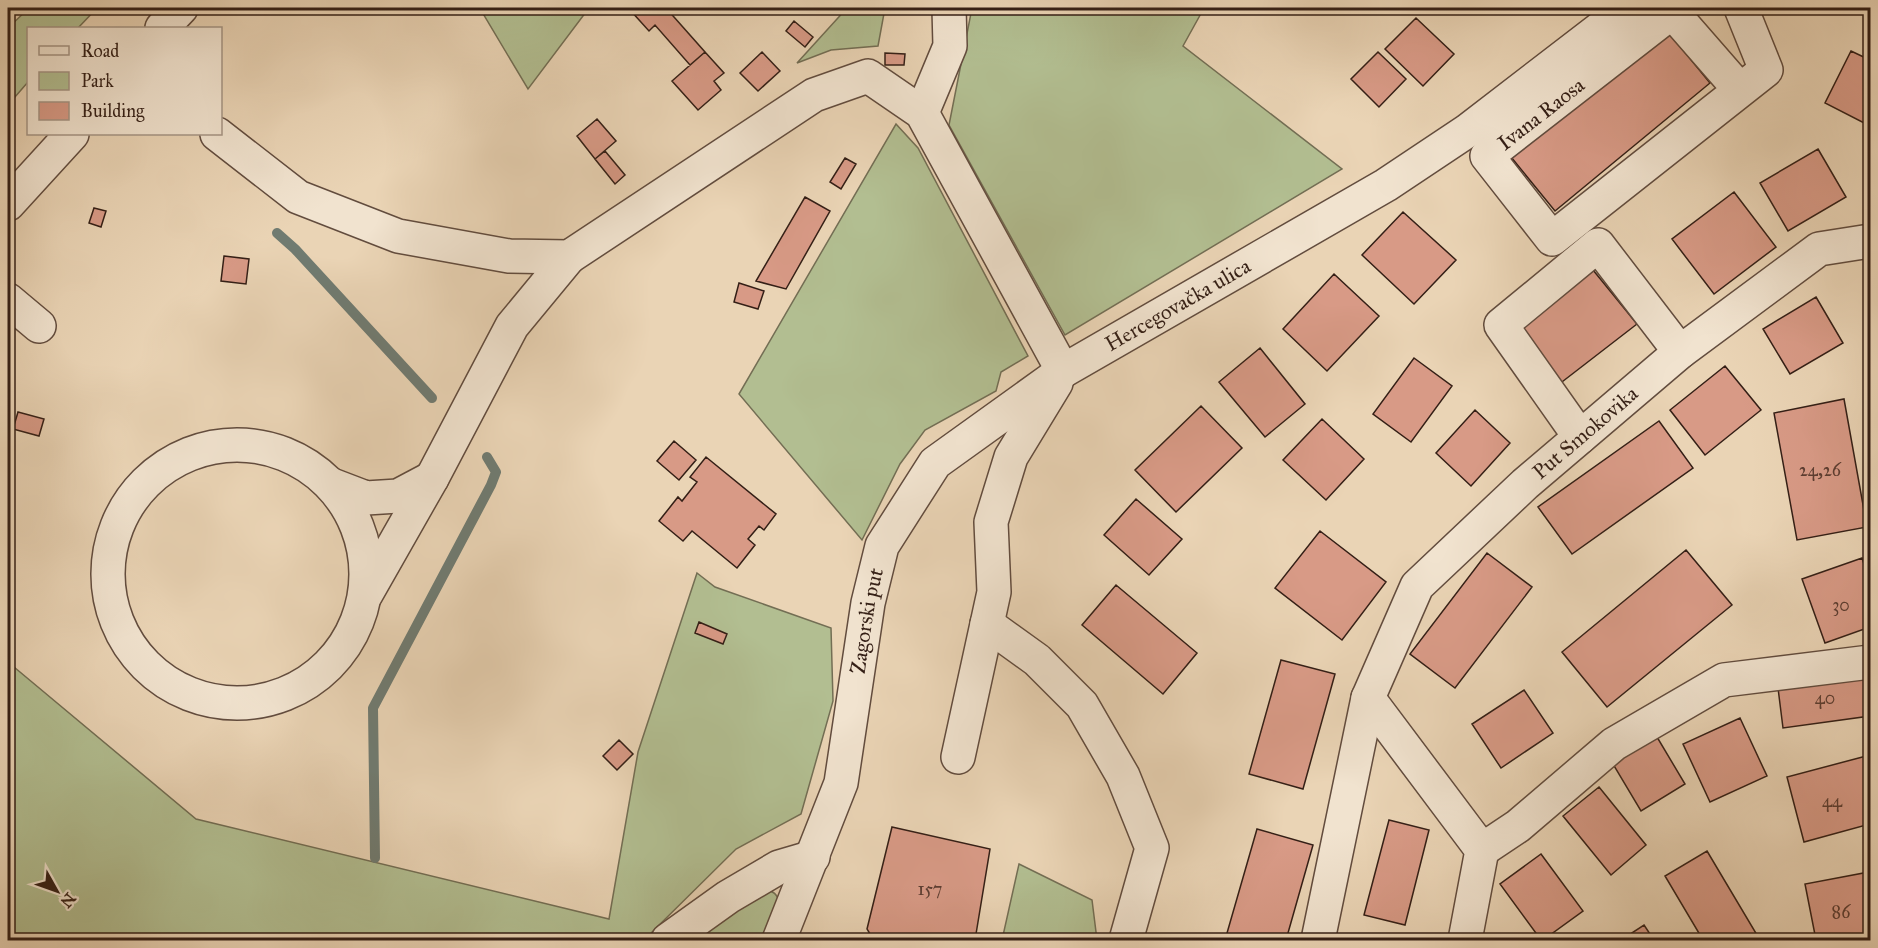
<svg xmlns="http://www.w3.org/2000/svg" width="1878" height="948" font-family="'IM FELL Great Primer',serif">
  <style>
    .green { fill: #b2be91; stroke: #736e54; stroke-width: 1.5 }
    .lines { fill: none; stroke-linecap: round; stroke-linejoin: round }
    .stream { stroke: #707b71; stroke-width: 10 }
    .building { fill: #d89a86; stroke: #341f16; stroke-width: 1.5 }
    .minor-casing { stroke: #624c3e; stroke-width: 36 }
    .minor { stroke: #f1e3cf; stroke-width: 33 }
    .labels { text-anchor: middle; stroke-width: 4.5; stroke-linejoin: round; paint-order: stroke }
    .number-label { font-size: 18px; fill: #5d3e32 }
    .street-label { font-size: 21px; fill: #341f16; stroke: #f1e3cf }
  </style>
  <rect width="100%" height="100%" fill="#ead4b5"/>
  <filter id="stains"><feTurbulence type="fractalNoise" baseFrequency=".00333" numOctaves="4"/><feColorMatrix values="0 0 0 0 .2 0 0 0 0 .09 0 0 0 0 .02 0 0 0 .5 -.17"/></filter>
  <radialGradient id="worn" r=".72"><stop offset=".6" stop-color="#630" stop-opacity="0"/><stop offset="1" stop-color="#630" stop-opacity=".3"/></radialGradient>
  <path class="green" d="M29 8H97L78 28H28V82L8 105V28Z
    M483 8H589L528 89 482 12Z
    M847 8H885L878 46 831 50 797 63Z
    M972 8H1204L1183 46 1342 169 1065 335 949 125Z
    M896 124 918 148 1028 356 1001 372 996 391 925 430 900 464 862 540 739 394Z
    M697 573 715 587 831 628 833 701 801 814 736 849 644 940H8V662L196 819 609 919 638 752Z
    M1019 864 1092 900 1097 940H1002Z
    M766 890C774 891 776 894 780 902L765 940H684Z"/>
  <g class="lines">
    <path class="stream" d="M277 233 295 249 432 398
      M375 858 373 708 491 485 496 472 487 457"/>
  </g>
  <path class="building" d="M635 8H666L705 52 690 65 655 25 649 31 631 11Z
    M1416 18 1454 54 1423 86 1385 49Z
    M794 21 813 37 805 47 786 31Z
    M1666 29 1710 83 1555 211 1511 157Z
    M1851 51 1870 60V126L1825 103Z
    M705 52 724 73 714 81 721 90 698 110 672 81Z
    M762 52 780 71 758 91 740 73Z
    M1378 52 1406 79 1379 107 1351 79Z
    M885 53 905 54 904 65H885Z
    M597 119 616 141 595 159 577 136Z
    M1818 149 1846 197 1788 231 1760 183Z
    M605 151 625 175 615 184 595 159Z
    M845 158 856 164 841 189 830 182Z
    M1734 192 1776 247 1714 294 1672 239Z
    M805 197 830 211 786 289 756 281Z
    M94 208 106 211 101 227 89 223Z
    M1403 212 1456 260 1414 304 1362 255Z
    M224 256 249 259 246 284 221 281Z
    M1593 270 1637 324 1558 385 1520 330Z
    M1334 274 1379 316 1327 371 1283 329Z
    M739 283 764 291 758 309 734 302Z
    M1816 297 1843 343 1790 374 1763 329Z
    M1260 348 1305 404 1265 437 1219 382Z
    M1414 358 1452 386 1411 442 1373 414Z
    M1725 366 1761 410 1705 455 1670 410Z
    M1844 399 1867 527 1797 540 1774 413Z
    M1201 406 1242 448 1176 512 1135 470Z
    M1475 410 1510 443 1471 486 1436 453Z
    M18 412 44 419 39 436 13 429Z
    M1322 419 1364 459 1326 500 1283 460Z
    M1659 421 1693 468 1572 554 1538 507Z
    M674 441 696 460 679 480 657 461Z
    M706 457 776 514 764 530 759 526 748 539 755 545 737 568 692 531 683 541 659 521 678 497 682 501 697 482 690 477Z
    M1136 499 1182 539 1149 575 1104 535Z
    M1320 531 1386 582 1342 640 1275 588Z
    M1686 550 1732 605 1607 707 1562 652Z
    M1487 553 1532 587 1455 688 1410 654Z
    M1862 558 1870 583V627L1825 643 1802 579Z
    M1116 585 1197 653 1163 694 1082 625Z
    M699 622 727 634 723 644 695 633Z
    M1281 660 1335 674 1303 789 1249 774Z
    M1870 667V716L1783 728 1777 680Z
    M1524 690 1553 733 1501 768 1472 724Z
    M1740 718 1767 776 1710 802 1683 744Z
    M1654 732 1685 784 1641 811 1610 759Z
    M619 740 633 754 617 770 603 756Z
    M1870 755V824L1804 842 1787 777Z
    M1599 787 1646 845 1611 875 1563 816Z
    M1389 820 1429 830 1405 925 1364 915Z
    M892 827 990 849 975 940H916L897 936 892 940 873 939 867 929Z
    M1257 829 1313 845 1286 940H1225Z
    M1707 851 1760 940H1703L1665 876Z
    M1541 854 1583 911 1543 940H1541L1500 884Z
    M1869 872 1870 940H1816L1805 884Z
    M1644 925 1654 940H1621Z"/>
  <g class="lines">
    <g class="minor-casing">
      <g id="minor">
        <path d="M162 28 181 8"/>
        <path d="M1740 90 1672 12 1487 156 1552 239 1766 70 1741 8"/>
        <path d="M922 113 950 46 949 8"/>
        <path d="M217 134 298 197 398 236 509 256 569 257 814 95 868 76 922 113 1063 371"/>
        <path d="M8 204 72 134"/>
        <path d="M8 300 39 326"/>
        <path d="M1580 437 1501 325 1598 245 1680 352"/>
        <circle cx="237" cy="574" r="129"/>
        <path d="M332 485 366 498 398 496 432 478"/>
        <path d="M366 594 432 478 512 326 569 257"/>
        <path d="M987 624 1037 660 1082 705 1123 776 1152 848 1126 940"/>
        <path d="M1368 698 1482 850 1465 940"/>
        <path d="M958 757 994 592 991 522 1011 457 1056 383"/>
        <path d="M1482 850 1518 826 1614 744 1724 680 1870 662"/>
        <path d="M668 940 728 897 779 867 813 857"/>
        <path id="s1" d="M779 940 841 783 868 603 882 546 935 463 1063 371 1386 185 1467 131 1627 8"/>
        <path id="s2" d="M1318 940 1368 698 1417 586 1525 484 1680 352 1819 249 1870 241"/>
      </g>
    </g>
    <use href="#minor" class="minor"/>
  </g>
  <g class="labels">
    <g class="number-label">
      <text x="1820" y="476">24,26</text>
      <text x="1841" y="611">30</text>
      <text x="1825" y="704">40</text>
      <text x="1832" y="807">44</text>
      <text x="930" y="895">157</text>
      <text x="1841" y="918">86</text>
    </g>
    <g class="street-label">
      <text transform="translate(1541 114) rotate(-38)" y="7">Ivana Raosa</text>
      <text dy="7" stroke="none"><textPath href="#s1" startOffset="798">Hercegovačka ulica</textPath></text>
      <text dy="7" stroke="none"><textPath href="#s2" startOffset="597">Put Smokovika</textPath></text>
      <text dy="7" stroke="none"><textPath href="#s1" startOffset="333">Zagorski put</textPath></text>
    </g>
  </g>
  <rect width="1878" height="948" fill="none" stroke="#ead4b5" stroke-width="30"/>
  <rect x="9" y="9" width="1860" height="930" fill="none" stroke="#341f16" stroke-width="3"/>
  <rect x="15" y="15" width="1848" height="918" fill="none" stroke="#341f16" stroke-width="1.5"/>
  <rect x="27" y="27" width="195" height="108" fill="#f1e3cf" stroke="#a59585" stroke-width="1.5"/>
  <rect x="39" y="46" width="30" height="9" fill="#f1e3cf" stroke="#a59585" stroke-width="1.5"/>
  <text x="81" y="57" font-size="18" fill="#341f16">Road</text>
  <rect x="39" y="72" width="30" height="18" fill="#b2be91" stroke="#a59585" stroke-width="1.5"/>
  <text x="81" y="87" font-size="18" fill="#341f16">Park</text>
  <rect x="39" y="102" width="30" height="18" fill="#d89a86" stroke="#a59585" stroke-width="1.5"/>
  <text x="81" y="117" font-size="18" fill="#341f16">Building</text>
  <g transform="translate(57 891) rotate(130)" stroke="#f1e3cf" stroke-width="4.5" paint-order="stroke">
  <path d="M0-4.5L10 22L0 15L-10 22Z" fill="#341f16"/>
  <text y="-9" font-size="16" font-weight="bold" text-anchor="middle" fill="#341f16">N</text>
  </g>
  <rect width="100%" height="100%" filter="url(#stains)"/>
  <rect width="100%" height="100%" fill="url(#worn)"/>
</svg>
